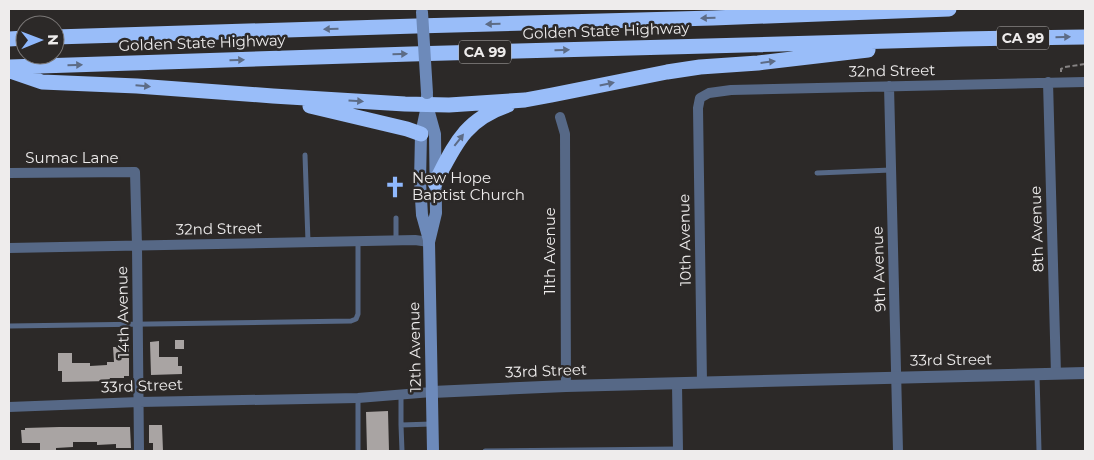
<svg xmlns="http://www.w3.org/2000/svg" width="1094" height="460" font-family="Montserrat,sans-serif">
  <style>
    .building { fill: #a9a4a3 }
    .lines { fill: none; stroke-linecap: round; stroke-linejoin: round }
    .path { stroke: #878484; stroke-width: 2; stroke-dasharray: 5 2.5; stroke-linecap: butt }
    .service { stroke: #566886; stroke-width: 5 }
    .minor { stroke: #566886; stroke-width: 10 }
    .tertiary { stroke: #566886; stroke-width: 12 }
    .secondary { stroke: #6d8aba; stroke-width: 12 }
    .motorway { stroke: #99bdf9; stroke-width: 15 }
    .secondary-bridge { stroke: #6d8aba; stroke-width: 12 }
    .oneway { fill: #5d6c86 }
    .labels { text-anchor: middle; stroke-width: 5; stroke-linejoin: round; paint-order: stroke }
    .shield { fill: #2c2928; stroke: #b4b2b1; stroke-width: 1 }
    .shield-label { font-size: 14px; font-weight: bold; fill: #eeecec }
    .street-label { font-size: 15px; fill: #eeecec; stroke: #2c2928 }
    .poi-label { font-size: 15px; fill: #eeecec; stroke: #2c2928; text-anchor: start }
  </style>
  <rect width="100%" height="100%" fill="#2c2928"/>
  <path class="building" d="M175 340H184V349H175Z
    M159 341V357H178V366H182V374L151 375 150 342Z
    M113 347H129V376H124V378H110L109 381 62 382V371H58V353H72V363H90V366L107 365V362H114Z
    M388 411 389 451H367L366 412Z
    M149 425H162L163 451H153V443H149Z
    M59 427H130L131 448H116V444L97 445V442H73V447L56 448V451H48V450H40V443H22L21 430H25V428Z"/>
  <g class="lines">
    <path class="path" d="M1061 72V69L1065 67 1085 64"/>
    <path class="service" d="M305 155 308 242
      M817 173 891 170
      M396 240V218
      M9 326 351 321 356 319 358 314V242
      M1037 375 1039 451
      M401 395V425
      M358 398V451
      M402 451 401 425 432 424
      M485 451 678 449"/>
    <path class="minor" d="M1048 82 1056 374
      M889 86 898 451
      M560 117 565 134 566 386
      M9 173 135 172 137 246 139 451
      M9 248 415 240 429 242
      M702 383 698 108 700 98 709 93 731 90 1085 82
      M677 384 678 451
      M9 407 139 402 358 398 432 392"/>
    <path class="tertiary" d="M432 392 566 386 1085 373"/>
    <path class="secondary" d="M427 96V105L435 134 436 213 429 242 433 451
      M427 106 421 134 420 182 422 215 429 240"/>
    <path class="motorway" d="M55 37 416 26 713 18 949 9
      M9 39 25 38
      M9 67 411 54 962 39 1085 37
      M10 71 42 82 137 86 273 96 405 104 449 105 525 100 552 95 667 72 700 67 758 63 868 50
      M310 106 407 129 421 134
      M435 183C455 145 464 120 508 105"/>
    <path class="secondary-bridge" d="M422 12 427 93"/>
  </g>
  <defs><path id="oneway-solid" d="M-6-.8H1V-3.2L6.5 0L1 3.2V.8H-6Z" transform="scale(1.25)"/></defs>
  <g class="oneway">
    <use href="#oneway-solid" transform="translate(708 18) rotate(178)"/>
    <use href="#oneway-solid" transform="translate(493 24) rotate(179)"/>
    <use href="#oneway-solid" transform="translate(331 29) rotate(178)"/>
    <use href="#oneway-solid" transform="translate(1063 37) rotate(-1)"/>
    <use href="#oneway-solid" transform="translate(562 50) rotate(-2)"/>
    <use href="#oneway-solid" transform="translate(400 54) rotate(-2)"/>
    <use href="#oneway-solid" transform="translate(237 60) rotate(-2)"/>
    <use href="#oneway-solid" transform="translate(768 62) rotate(-7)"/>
    <use href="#oneway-solid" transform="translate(75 65) rotate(-2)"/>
    <use href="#oneway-solid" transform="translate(607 84) rotate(-12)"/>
    <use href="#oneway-solid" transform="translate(143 86) rotate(5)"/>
    <use href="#oneway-solid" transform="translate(356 101) rotate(4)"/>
    <use href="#oneway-solid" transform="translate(459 140) rotate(-52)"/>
  </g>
  <defs>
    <g id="church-bare" transform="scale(1.725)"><path d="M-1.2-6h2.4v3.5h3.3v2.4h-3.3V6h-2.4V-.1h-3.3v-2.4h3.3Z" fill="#8fb8fd" stroke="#2c2928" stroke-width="2.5" paint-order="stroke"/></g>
  </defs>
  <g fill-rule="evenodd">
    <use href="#church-bare" x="395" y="187"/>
  </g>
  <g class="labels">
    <g class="shield">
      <rect x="997" y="26.5" width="52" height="23" rx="4"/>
      <rect x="459" y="40.5" width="52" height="23" rx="4"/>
    </g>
    <g class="shield-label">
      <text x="1023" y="43">CA 99</text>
      <text x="485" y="57">CA 99</text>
    </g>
    <g class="street-label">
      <text transform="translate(606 31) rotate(-2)" y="5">Golden State Highway</text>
      <text transform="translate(202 43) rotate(-2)" y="5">Golden State Highway</text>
      <text transform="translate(892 71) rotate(-1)" y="5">32nd Street</text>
      <text x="72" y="163">Sumac Lane</text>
      <text transform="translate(219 229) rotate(-1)" y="5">32nd Street</text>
      <text transform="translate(1037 229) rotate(-92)" y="5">8th Avenue</text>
      <text transform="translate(685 240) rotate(-91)" y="5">10th Avenue</text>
      <text transform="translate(550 251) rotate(-90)" y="5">11th Avenue</text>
      <text transform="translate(879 269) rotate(-92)" y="5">9th Avenue</text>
      <text transform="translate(123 312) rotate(-91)" y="5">14th Avenue</text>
      <text transform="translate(415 347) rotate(-91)" y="5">12th Avenue</text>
      <text transform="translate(951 360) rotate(-1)" y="5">33rd Street</text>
      <text transform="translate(546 371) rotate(-2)" y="5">33rd Street</text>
      <text transform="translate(142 386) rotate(-2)" y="5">33rd Street</text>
    </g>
    <g class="poi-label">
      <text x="412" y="183">New Hope<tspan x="412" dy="17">Baptist Church</tspan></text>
    </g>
  </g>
  <rect width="1094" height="460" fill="none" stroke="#eeecec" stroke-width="20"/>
  <g transform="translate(40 40) rotate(89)"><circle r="24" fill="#2c2928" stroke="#7a7776"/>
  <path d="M0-4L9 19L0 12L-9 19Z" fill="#8fb8fd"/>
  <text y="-8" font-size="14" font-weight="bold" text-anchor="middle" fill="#eeecec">N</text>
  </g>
</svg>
